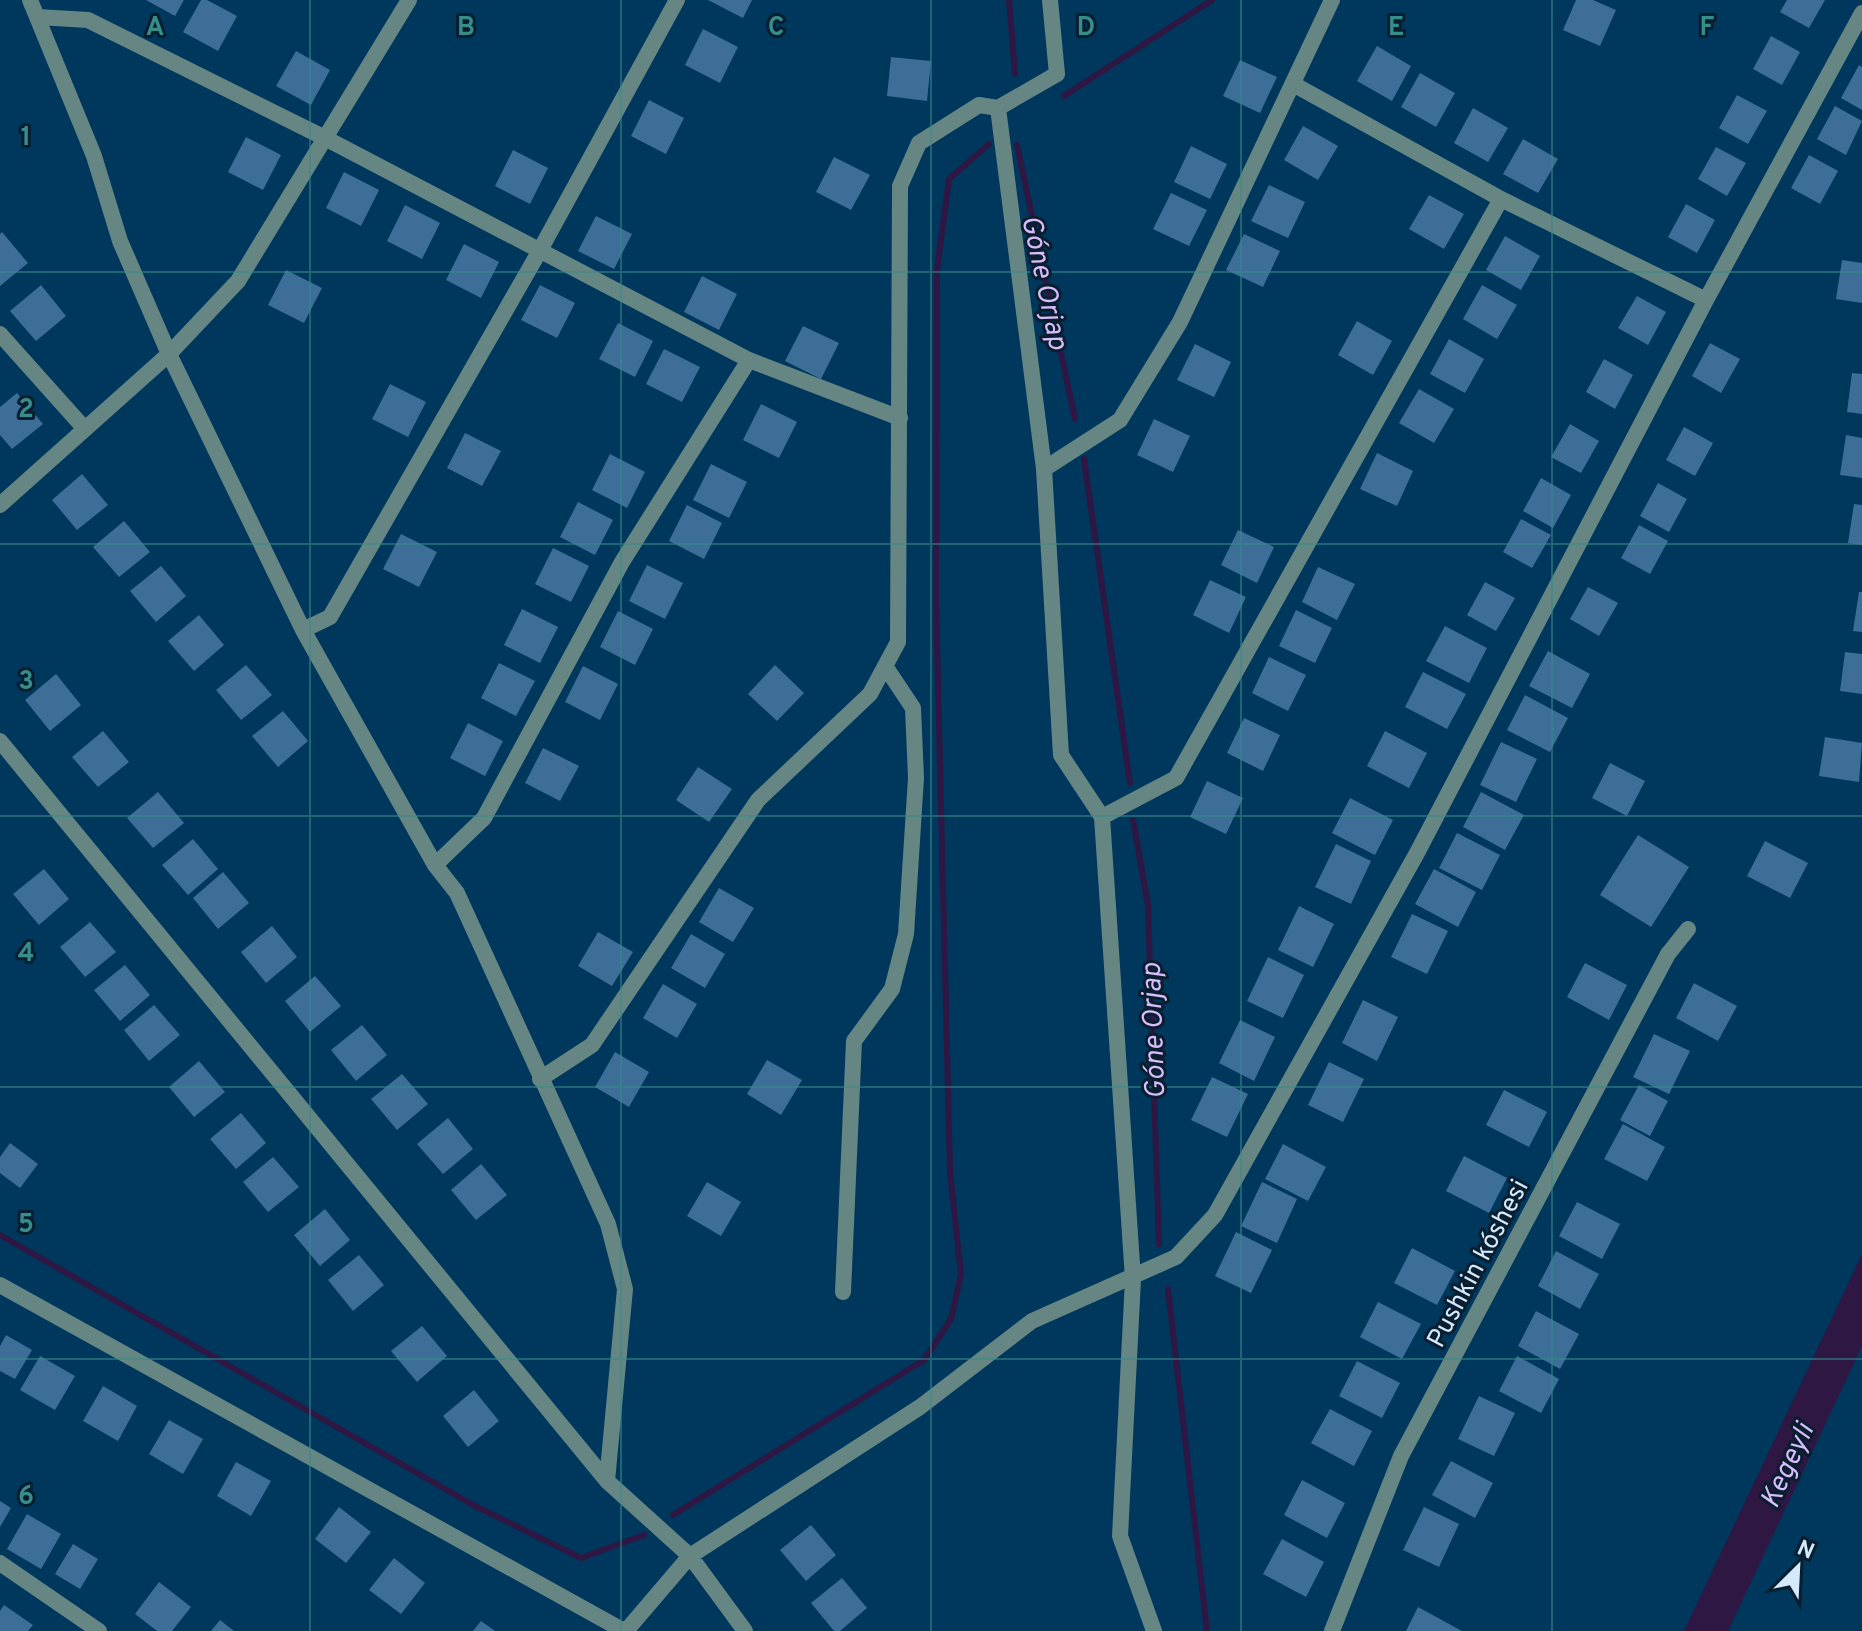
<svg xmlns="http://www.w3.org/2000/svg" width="1862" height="1631" font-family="Overpass,sans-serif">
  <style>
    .water { fill: #2f1744 }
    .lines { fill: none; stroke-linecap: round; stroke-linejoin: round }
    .stream { stroke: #2f1744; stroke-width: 6 }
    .building { fill: #3d6e98 }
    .minor { stroke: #658682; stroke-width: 16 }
    .grid { fill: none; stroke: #368d8a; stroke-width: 2; stroke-opacity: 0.55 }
    .labels { text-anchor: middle; stroke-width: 6; stroke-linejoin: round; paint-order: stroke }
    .street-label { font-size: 26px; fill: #d4e9fc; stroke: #091e2f }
    .water-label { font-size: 28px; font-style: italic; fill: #d9bcfb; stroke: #091e2f }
    .grid-label { font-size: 26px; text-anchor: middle; font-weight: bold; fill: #368d8a; stroke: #091e2f; stroke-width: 6; stroke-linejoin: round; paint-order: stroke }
  </style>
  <rect width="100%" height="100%" fill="#00375d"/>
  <path class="water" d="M1862 1254V1346L1728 1631H1684Z"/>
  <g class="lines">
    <path class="stream" d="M1009 0 1015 74
      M1064 96 1212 0
      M1017 145 1075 419
      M1084 459 1130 783
      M1133 820 1148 905 1159 1244
      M0 1235 475 1506 581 1558 644 1535
      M1168 1289 1207 1631
      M673 1515 924 1360 951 1319 961 1274 950 1172 936 602 937 270 949 179 989 144"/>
  </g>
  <path class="building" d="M146 0H184L175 16Z
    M201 0H207L237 16 218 51 183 32Z
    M708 0H752L743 18Z
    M1576 0H1593L1616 10 1600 46 1563 30Z
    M1787 0H1825L1809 28 1780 12Z
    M703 29 738 47 720 83 685 65Z
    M1771 36 1800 52 1782 85 1753 69Z
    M1377 46 1411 66 1392 101 1357 81Z
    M296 51 330 70 311 105 276 86Z
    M891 57 931 61 927 101 887 96Z
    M1240 60 1277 77 1260 113 1223 96Z
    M1859 65 1862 67V110L1841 98Z
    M1420 73 1455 93 1436 127 1401 107Z
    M1737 95 1767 111 1748 144 1719 128Z
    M649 100 684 118 666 154 631 136Z
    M1835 106 1862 121 1846 155 1817 139Z
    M1473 108 1508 128 1488 162 1454 143Z
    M1303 126 1338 146 1318 180 1284 160Z
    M246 137 281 155 263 190 228 172Z
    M1523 139 1558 159 1538 193 1503 174Z
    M1191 146 1227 164 1210 199 1174 182Z
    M1716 147 1746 163 1727 196 1698 179Z
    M513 150 548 168 530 204 495 186Z
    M1809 155 1838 171 1820 204 1791 188Z
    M834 157 870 175 851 210 816 192Z
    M344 172 379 190 361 226 326 208Z
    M1269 185 1305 202 1288 238 1251 221Z
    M1171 193 1207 210 1189 246 1153 229Z
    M1429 195 1464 214 1444 249 1409 229Z
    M1686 204 1715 220 1697 253 1668 237Z
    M405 205 440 223 422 259 387 241Z
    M596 216 632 234 614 269 578 251Z
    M2 232 28 263 0 286V234Z
    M1244 234 1280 251 1263 287 1226 270Z
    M1505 236 1540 256 1521 290 1486 270Z
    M464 244 499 262 481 298 446 280Z
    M1842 260 1862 263V303L1836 299Z
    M286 270 322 288 304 323 268 305Z
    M702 276 737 294 719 330 684 312Z
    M41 285 66 316 36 341 10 311Z
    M540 285 575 303 557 338 521 320Z
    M1482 285 1517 305 1497 339 1463 319Z
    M1637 296 1666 312 1648 345 1618 328Z
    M1357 321 1392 341 1373 375 1338 355Z
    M618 323 653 341 635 377 599 359Z
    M803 326 839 343 821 379 785 361Z
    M1449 339 1484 359 1465 393 1430 374Z
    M1710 343 1740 359 1721 393 1692 376Z
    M1195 344 1231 362 1214 397 1177 380Z
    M664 349 700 367 682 402 646 384Z
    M1604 359 1633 375 1615 409 1586 392Z
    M1852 373 1862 374V414L1847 412Z
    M390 384 426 402 408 437 372 419Z
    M1419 389 1454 409 1434 443 1399 423Z
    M17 393 43 424 12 449 0 435V407Z
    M761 404 797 422 779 458 743 440Z
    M1154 419 1190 436 1173 472 1137 455Z
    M1570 424 1599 441 1581 473 1551 457Z
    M1684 427 1713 443 1695 476 1666 460Z
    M465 433 501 451 482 486 447 468Z
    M1846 435 1862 438V478L1840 475Z
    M1377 453 1413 471 1397 506 1360 489Z
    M610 454 645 472 627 508 592 490Z
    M711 464 747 482 729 518 693 500Z
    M82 474 108 505 77 530 52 500Z
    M1541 478 1571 495 1553 528 1523 511Z
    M1658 483 1687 499 1669 532 1640 516Z
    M578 502 613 520 595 555 560 537Z
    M1854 504 1862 505V545L1848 543Z
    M687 505 722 523 704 559 669 541Z
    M1521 519 1551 535 1532 568 1503 552Z
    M124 521 150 552 119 577 93 547Z
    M1639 525 1668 541 1650 574 1621 558Z
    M1238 530 1274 547 1257 583 1221 565Z
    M401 534 437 552 419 587 383 569Z
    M553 548 589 566 571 602 535 584Z
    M647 565 683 583 665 619 629 601Z
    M161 566 186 596 156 622 130 591Z
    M1318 567 1355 584 1337 620 1302 602Z
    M1210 580 1246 597 1229 633 1193 615Z
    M1485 582 1515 598 1496 631 1467 615Z
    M1588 587 1618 603 1599 636 1570 619Z
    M1859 592H1862V632L1853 631Z
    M522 609 558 627 540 663 504 645Z
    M1296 610 1332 628 1315 663 1279 646Z
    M618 611 653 629 635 665 600 647Z
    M199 615 224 645 194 671 168 641Z
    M1445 626 1487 648 1469 683 1426 661Z
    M1548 651 1590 674 1572 708 1529 686Z
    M1845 652 1862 654V694L1840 691Z
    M1269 657 1306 675 1288 711 1252 693Z
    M499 663 535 681 516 716 481 698Z
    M246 665 272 695 241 720 216 690Z
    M775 665 804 693 777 721 748 694Z
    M583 666 618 684 600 720 565 702Z
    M1423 672 1466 694 1447 729 1405 707Z
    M56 674 81 705 50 731 25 700Z
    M1525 695 1568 718 1550 752 1507 730Z
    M283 711 308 741 278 767 252 736Z
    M1244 718 1280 735 1263 771 1227 753Z
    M468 723 503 741 485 776 450 758Z
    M103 731 129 762 98 787 72 757Z
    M1385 731 1427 753 1409 788 1367 766Z
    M1825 737 1862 743 1859 782 1819 776Z
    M1501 742 1537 759 1516 802 1480 785Z
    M543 748 579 766 560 801 525 783Z
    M1610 763 1645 781 1627 816 1592 798Z
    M698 767 732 789 709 822 676 800Z
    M1207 781 1243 798 1226 834 1190 817Z
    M158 792 184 823 153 848 127 818Z
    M1481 792 1524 815 1505 850 1463 827Z
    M1350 798 1393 820 1375 855 1332 833Z
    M1457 833 1500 855 1482 890 1439 868Z
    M1638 835 1689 867 1651 927 1600 895Z
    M193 839 218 869 188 895 162 865Z
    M1765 841 1808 863 1790 898 1747 876Z
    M1336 844 1371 861 1351 904 1315 887Z
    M44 869 69 899 39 925 13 894Z
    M1434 869 1476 892 1458 927 1415 904Z
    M223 872 249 903 218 929 193 898Z
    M719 888 754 908 733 942 699 922Z
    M1299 906 1334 924 1313 967 1278 950Z
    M1412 914 1448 931 1427 974 1391 957Z
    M90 922 116 952 85 977 60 947Z
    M272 926 297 957 266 983 241 952Z
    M598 932 633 952 612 986 578 966Z
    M691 934 725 954 705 988 671 968Z
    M1268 957 1304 975 1283 1018 1247 1001Z
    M1585 963 1627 985 1609 1020 1567 997Z
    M125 965 150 995 120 1021 94 990Z
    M315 976 341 1006 310 1032 285 1001Z
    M1694 983 1737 1006 1718 1041 1676 1018Z
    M663 984 697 1004 677 1038 643 1018Z
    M1363 1000 1398 1017 1377 1061 1342 1043Z
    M154 1005 180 1035 149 1061 124 1030Z
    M1240 1020 1275 1037 1254 1081 1219 1063Z
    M362 1025 387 1055 356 1081 331 1050Z
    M1654 1034 1690 1051 1669 1094 1633 1077Z
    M615 1052 649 1072 629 1107 595 1087Z
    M767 1060 802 1080 781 1115 747 1094Z
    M199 1061 225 1092 194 1117 169 1087Z
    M1329 1062 1364 1079 1343 1122 1308 1105Z
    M402 1074 428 1104 397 1130 371 1099Z
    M1212 1077 1248 1094 1227 1137 1191 1120Z
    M1639 1085 1668 1101 1650 1136 1620 1120Z
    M1504 1090 1547 1112 1529 1147 1486 1125Z
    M241 1113 266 1143 236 1169 210 1139Z
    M448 1118 473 1149 443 1174 417 1144Z
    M1623 1124 1665 1147 1647 1181 1604 1159Z
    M10 1143 38 1164 20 1188 0 1173V1157Z
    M1283 1144 1326 1167 1308 1201 1265 1179Z
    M1464 1156 1507 1178 1489 1213 1446 1191Z
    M273 1157 299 1187 268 1212 243 1182Z
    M481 1164 507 1195 476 1220 451 1190Z
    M707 1182 741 1202 721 1236 687 1216Z
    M1262 1182 1297 1199 1277 1243 1241 1226Z
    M1577 1202 1620 1224 1602 1259 1559 1236Z
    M325 1209 350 1240 320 1266 294 1235Z
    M1236 1232 1272 1250 1251 1293 1215 1276Z
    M1412 1248 1455 1271 1437 1305 1394 1283Z
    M1556 1251 1599 1274 1580 1309 1538 1286Z
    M359 1255 384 1285 353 1311 328 1280Z
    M1378 1302 1421 1324 1402 1359 1360 1337Z
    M1536 1311 1579 1334 1560 1369 1518 1346Z
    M422 1326 447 1356 417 1382 391 1351Z
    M6 1335 32 1350 15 1379 0 1371V1346Z
    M40 1356 75 1376 55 1410 20 1390Z
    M1517 1356 1559 1379 1541 1413 1499 1391Z
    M1357 1361 1400 1383 1382 1418 1339 1396Z
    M103 1386 137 1406 118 1441 83 1421Z
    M474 1390 499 1421 468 1447 443 1416Z
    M1479 1396 1515 1413 1494 1456 1458 1439Z
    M1330 1409 1372 1431 1354 1466 1311 1443Z
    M169 1420 203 1439 183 1474 149 1454Z
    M1451 1461 1493 1483 1475 1518 1432 1495Z
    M236 1462 271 1481 251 1516 217 1496Z
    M1302 1480 1345 1503 1327 1538 1284 1515Z
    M0 1501 11 1508 0 1527Z
    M339 1507 371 1532 346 1563 315 1539Z
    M1424 1507 1459 1524 1439 1567 1403 1550Z
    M27 1514 61 1534 41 1569 7 1549Z
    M811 1525 836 1555 806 1581 780 1550Z
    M1282 1539 1324 1562 1306 1597 1263 1574Z
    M73 1544 98 1559 80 1589 55 1574Z
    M394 1558 425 1583 401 1614 369 1590Z
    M842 1578 867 1608 840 1631H834L811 1603Z
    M159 1582 191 1607 172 1631H157L135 1614Z
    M4 1605 33 1625 28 1631H0V1611Z
    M1418 1607 1462 1631H1406Z
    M220 1620 234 1631H211Z
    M481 1621 495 1631H473Z"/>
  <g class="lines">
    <path class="minor" d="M30 0 94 156 120 241 169 354 303 630 435 865 457 893 608 1224 625 1289 607 1481
      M38 17 88 20 325 138 749 360 900 418
      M1293 84 1501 199 1706 300
      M998 108 1044 469 1061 755 1102 817 1133 1279 1120 1536 1154 1631
      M0 334 84 428
      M1044 469 1120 420 1180 322 1332 0
      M0 505 169 354 238 281 409 0
      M303 630 330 617 539 252 677 0
      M0 741 607 1481 690 1556 745 1631
      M1102 817 1176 778 1501 199
      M435 865 484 818 622 562 749 360
      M540 1079 592 1045 758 800 870 694 898 642 900 186 919 143 979 105 998 108 1057 74 1050 0
      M0 1285 624 1631
      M843 1292 854 1041 892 989 906 934 916 778 913 708 885 666
      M0 1563 99 1631
      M626 1631 690 1556 920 1407 1032 1321 1176 1257 1215 1215 1417 853 1706 300 1862 13
      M1332 1631 1401 1456 1668 954 1688 929"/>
  </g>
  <path class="grid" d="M310 0V1631M621 0V1631M931 0V1631M1241 0V1631M1552 0V1631M0 272H1862M0 544H1862M0 816H1862M0 1087H1862M0 1359H1862"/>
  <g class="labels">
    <g class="street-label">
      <text transform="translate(1477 1263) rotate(-62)" y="9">Pushkin kóshesi</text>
    </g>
    <g class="water-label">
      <text transform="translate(1046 282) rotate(78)" y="10">Góne Orjap</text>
      <text transform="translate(1152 1031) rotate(-92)" y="10">Góne Orjap</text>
      <text transform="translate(1786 1465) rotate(-65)" y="10">Kegeyli</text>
    </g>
  </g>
  <g class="grid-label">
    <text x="155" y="35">A</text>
    <text x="466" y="35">B</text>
    <text x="776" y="35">C</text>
    <text x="1086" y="35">D</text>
    <text x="1396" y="35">E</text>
    <text x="1707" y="35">F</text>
    <text x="26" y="145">1</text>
    <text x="26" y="417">2</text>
    <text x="26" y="689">3</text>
    <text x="26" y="961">4</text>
    <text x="26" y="1232">5</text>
    <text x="26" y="1504">6</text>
  </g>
  <g transform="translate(1798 1567) rotate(24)" stroke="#091e2f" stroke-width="6" paint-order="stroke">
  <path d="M0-6L14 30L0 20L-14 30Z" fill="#d4e9fc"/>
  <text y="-12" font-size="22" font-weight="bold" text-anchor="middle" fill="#d4e9fc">N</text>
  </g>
</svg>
